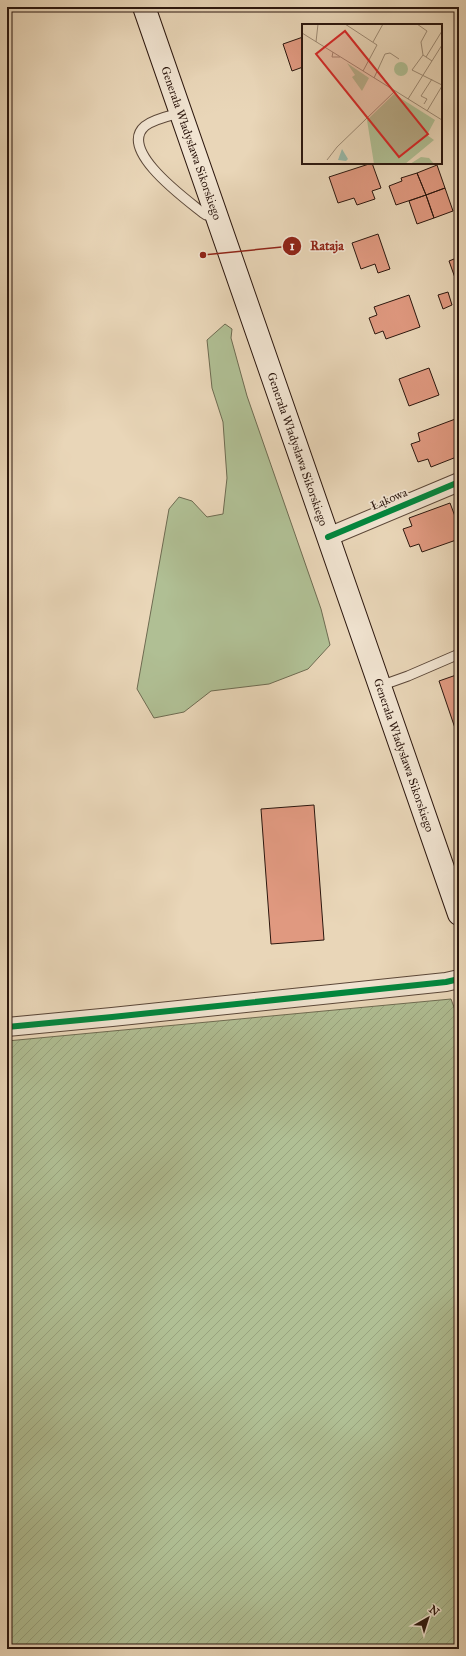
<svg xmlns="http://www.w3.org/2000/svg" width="466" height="1656" font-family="'IM FELL Great Primer',serif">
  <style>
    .grass { fill: #b0bf94; stroke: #6e6b51 }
    .garden { fill: url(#garden-furrows); stroke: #6e6b51 }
    .building { fill: #e09980; stroke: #2c170e }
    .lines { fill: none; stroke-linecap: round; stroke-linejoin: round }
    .lane-casing { stroke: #5b4738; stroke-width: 11 }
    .street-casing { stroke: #5b4738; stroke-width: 20 }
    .secondary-casing { stroke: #2c170e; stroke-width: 24 }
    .lane { stroke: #f1e4d1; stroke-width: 9 }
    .street { stroke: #f1e4d1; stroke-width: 18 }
    .secondary { stroke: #f1e4d1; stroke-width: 22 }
    .cycleway-casing { stroke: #f1e4d1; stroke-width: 8 }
    .cycleway { stroke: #00873e; stroke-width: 6 }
    .labels { text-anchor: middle; stroke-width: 3.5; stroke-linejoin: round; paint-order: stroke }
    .street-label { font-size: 12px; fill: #2c170e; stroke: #f1e4d1 }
    .inset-road { fill: none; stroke: #9d8a74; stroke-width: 1 }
    .view { fill: #d62828; fill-opacity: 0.15; stroke: #d62828; stroke-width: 2 }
    .inset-edge { fill: none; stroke: #2c170e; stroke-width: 2 }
    .leader { fill: none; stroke: #8f2418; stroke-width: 1.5 }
    .callout-dot { fill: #8f2418; stroke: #f1e4d1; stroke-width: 1.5 }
    .mark-label { font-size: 12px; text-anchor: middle; font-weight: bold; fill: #fff }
    .callout-label { font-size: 13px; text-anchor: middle; font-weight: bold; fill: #8f2418; stroke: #f1e4d1; stroke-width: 3.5; stroke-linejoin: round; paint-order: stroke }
  </style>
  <defs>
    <pattern id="garden-furrows" width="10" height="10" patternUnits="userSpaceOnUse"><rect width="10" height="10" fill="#b0bf94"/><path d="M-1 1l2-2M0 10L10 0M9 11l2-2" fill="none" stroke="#98a37e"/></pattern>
  </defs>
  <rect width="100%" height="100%" fill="#e9d6b8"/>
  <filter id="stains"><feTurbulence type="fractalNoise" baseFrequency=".005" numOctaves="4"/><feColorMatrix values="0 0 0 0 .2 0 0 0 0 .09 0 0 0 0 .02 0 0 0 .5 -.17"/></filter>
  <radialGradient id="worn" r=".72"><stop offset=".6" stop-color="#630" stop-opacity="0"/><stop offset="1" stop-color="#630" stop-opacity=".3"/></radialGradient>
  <path class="grass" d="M225 324 232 329 231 338 247 396 321 609 330 645 308 669 269 684 211 691 184 712 154 718 137 689 169 509 179 497 192 501 207 517 223 514 227 478 223 422 212 388 207 340Z"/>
  <path class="garden" d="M451 999 459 1021V1648L455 1649H7V1041Z"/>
  <path class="building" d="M456 7H459V17Z
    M303 37V67L292 71 283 44Z
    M372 163 381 188 372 191 375 199 357 205 354 198 338 203 329 177Z
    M437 165 445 188 426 195 417 173Z
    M417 173 426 195 396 205 389 186 402 181 401 178Z
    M445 188 453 211 434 218 426 195Z
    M426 195 434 218 417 224 409 201Z
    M378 234 390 269 378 273 375 264 361 269 352 243Z
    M459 257V289L449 261Z
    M448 292 452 305 443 309 438 295Z
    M409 295 420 327 386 339 383 331 375 334 369 318 377 315 374 307Z
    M429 368 439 395 409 406 399 379Z
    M458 418 459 456 431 467 428 459 418 462 411 444 420 441 418 433Z
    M450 503 456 519 459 518V539L422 552 419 544 410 547 403 529 412 526 409 518Z
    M459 674V736L458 737 439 681Z
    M314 805 324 940 271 944 261 809Z"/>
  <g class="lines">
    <g class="lane-casing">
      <path id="lane" d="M180 113C169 116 154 119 145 126 117 150 187 200 203 213L206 215 214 213
        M380 686 408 676 459 654"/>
    </g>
    <g class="street-casing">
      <path id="street" d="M328 537 459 482
        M7 1027 112 1017 446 982 459 979"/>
    </g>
    <g class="secondary-casing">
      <g id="secondary">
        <path id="s1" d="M144 7 459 914"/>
      </g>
    </g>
    <use href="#lane" class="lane"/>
    <use href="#street" class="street"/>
    <use href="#secondary" class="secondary"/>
    <g class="cycleway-casing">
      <path id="cycleway" d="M328 537 459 482
        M7 1027 112 1017 446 982 459 979"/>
    </g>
    <use href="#cycleway" class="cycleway"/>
  </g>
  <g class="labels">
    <g class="street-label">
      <text dy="4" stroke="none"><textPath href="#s1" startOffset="144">Generała Władysława Sikorskiego</textPath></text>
      <text dy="4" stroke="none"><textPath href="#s1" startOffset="468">Generała Władysława Sikorskiego</textPath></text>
      <text transform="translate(389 499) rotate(-23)" y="4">Łąkowa</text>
      <text dy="4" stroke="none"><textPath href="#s1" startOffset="792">Generała Władysława Sikorskiego</textPath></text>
    </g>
  </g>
  <g transform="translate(302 24)">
    <rect width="140" height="140" fill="#e9d6b8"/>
    <path d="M45 39 67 54 60 67 50 53 53 51ZM119 133 127 134 132 140H108Z" fill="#b0bf94"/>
    <path d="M92 45a7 7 0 1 1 14 0a7 7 0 1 1-14 0Z" fill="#b0bf94"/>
    <path d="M92 70 133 96 125 111 132 116 103 140H72L65 96Z" fill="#b0bf94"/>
    <path d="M40 125 46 135 44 137 36 136Z" fill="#98baaa"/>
    <path class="inset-road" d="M43 0 75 21 61 47M115 0 125 7 119 18 121 31M0 9 140 96M14 18 16 0M71 18 81 0M31 28 30 33H38M124 33 140 7M130 37 121 31 110 46 140 61M72 54 83 30 88 29 97 35M106 75 140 21M122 80 125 75 119 72 130 55M125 87 140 62M25 136 35 123 93 67"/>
    <path class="view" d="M43 7 126 110 97 133 14 30Z"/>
    <rect width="140" height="140" class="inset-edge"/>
  </g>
  <path class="leader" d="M203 255L292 246"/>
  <g class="callout-dot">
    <circle cx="203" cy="255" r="4"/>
    <circle cx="292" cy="246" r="10"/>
  </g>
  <g class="mark-label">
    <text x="292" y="250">1</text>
  </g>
  <g class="callout-label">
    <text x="327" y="250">Rataja</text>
  </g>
  <rect width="466" height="1656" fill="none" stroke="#e9d6b8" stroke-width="24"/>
  <rect x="8" y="8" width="450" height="1640" fill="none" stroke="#2c170e" stroke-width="2"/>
  <rect x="12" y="12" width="442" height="1632" fill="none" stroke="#2c170e"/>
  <g transform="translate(428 1618) rotate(39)" stroke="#f1e4d1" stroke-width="3" paint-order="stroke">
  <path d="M0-3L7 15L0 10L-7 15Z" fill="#2c170e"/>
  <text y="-6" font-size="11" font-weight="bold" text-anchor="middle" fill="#2c170e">N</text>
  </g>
  <rect width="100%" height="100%" filter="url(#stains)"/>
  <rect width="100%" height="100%" fill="url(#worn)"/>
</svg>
